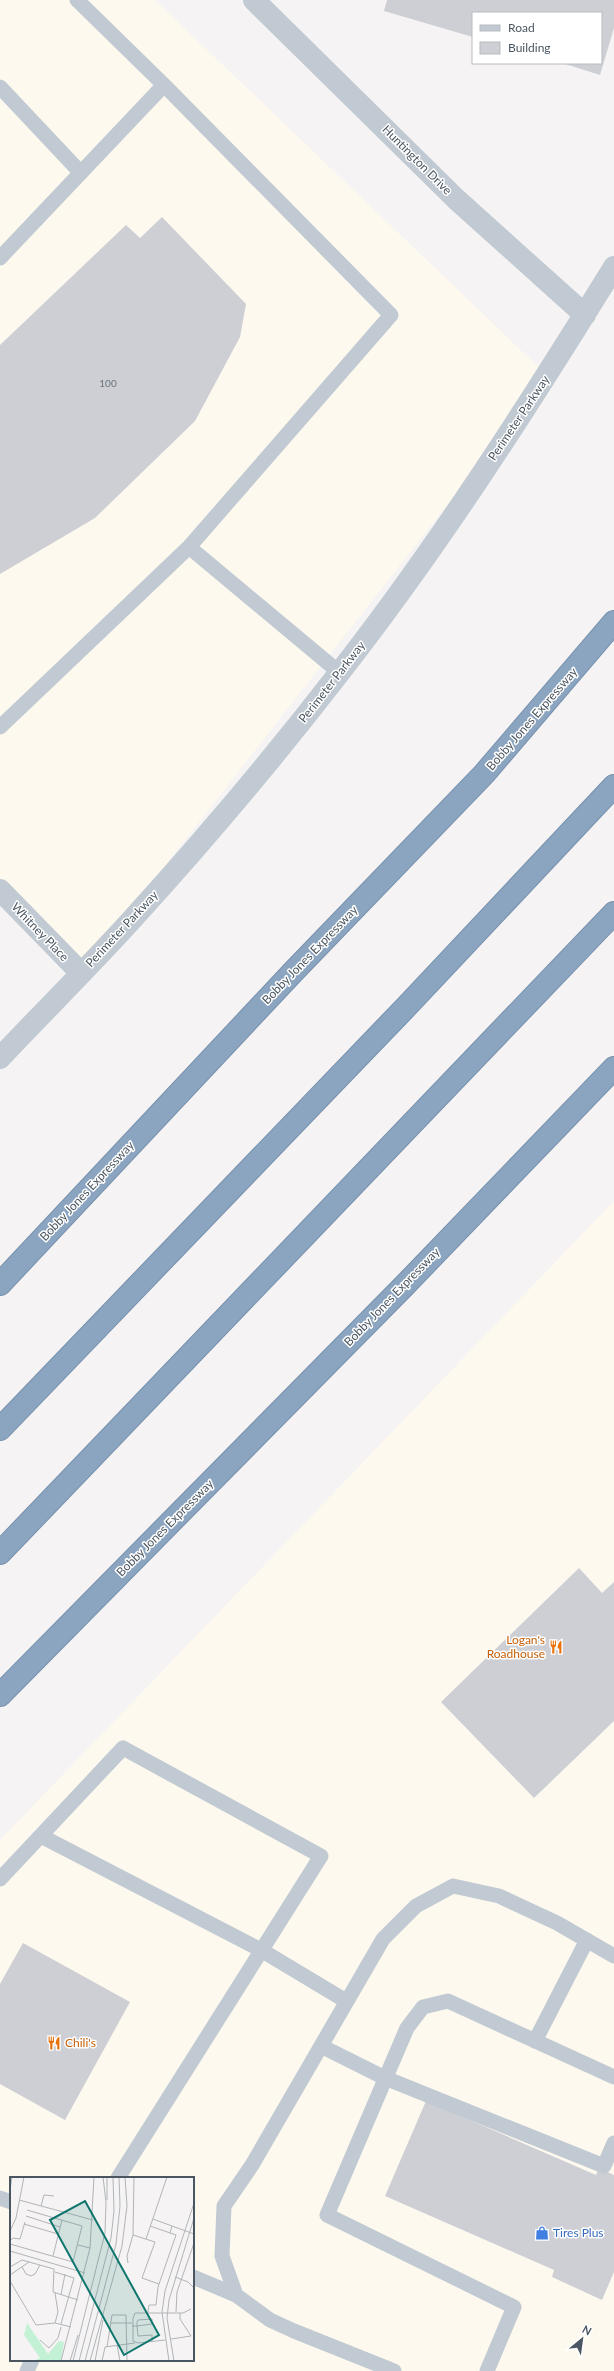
<svg xmlns="http://www.w3.org/2000/svg" width="614" height="2371" font-family="Lato,sans-serif">
  <style>
    .commercial { fill: #fdf9ef; fill-rule: evenodd }
    .building { fill: #cdcfd5 }
    .lines { fill: none; stroke-linecap: round; stroke-linejoin: round }
    .motorway-casing { stroke: #7690ad; stroke-width: 24 }
    .service { stroke: #c1cad2; stroke-width: 15 }
    .minor { stroke: #c1cad2; stroke-width: 22 }
    .motorway { stroke: #8ba5c1; stroke-width: 22 }
    .labels { text-anchor: middle; stroke-width: 3; stroke-linejoin: round; paint-order: stroke }
    .number-label { font-size: 10px; fill: #6b747e }
    .street-label { font-size: 12px; fill: #4a5661; stroke: #fff }
    .food-label { font-size: 12px; fill: #c56008; stroke: #fff; text-anchor: end }
    .shop-label { font-size: 12px; fill: #366cbe; stroke: #fff; text-anchor: start }
    .inset-road { fill: none; stroke: #b1b4b9; stroke-width: 1 }
    .view { fill: #0f766e; fill-opacity: 0.15; stroke: #0f766e; stroke-width: 2 }
    .inset-edge { fill: none; stroke: #4a5661; stroke-width: 2 }
  </style>
  <rect width="100%" height="100%" fill="#f5f3f3"/>
  <path class="commercial" d="M0 0H155L548 376 81 973 0 890Z
    M614 1201V2371H0V1840ZM11 2178H193V2360H11Z"/>
  <path class="building" d="M387 0H614V28L600 75 562 63H601V13H473V37L384 11Z
    M162 217 246 304 240 337 195 421 95 518 0 574V345L126 225 140 238Z
    M579 1568 602 1593 614 1582V1721L534 1798 441 1702Z
    M23 1943 130 2002 65 2120 0 2084V1984Z
    M426 2101 596 2175 599 2168 614 2175V2272L602 2300 552 2277 554 2270 385 2196Z"/>
  <g class="lines">
    <g class="motorway-casing">
      <path id="motorway" d="M0 1284 293 972 484 774 614 622
        M0 1429 406 1007 614 786
        M0 1553 614 913
        M0 1695 403 1287 614 1068"/>
    </g>
    <path class="service" d="M0 87 81 173
      M0 258 164 85
      M189 547 340 673
      M0 727 189 547 391 315 164 85 77 0
      M41 1836 261 1950 346 2001
      M0 1879 123 1748 321 1856 118 2178
      M535 2041 587 1940
      M321 2046 385 2078 604 2166 614 2143
      M0 2198 11 2202
      M193 2277 236 2295
      M27 2371 32 2360
      M394 2371 294 2331 270 2320 236 2295 222 2256 224 2206 252 2165 383 1939 416 1906 453 1886 499 1896 557 1923 614 1956
      M487 2371 514 2307 327 2215 407 2028 423 2007 448 2001 614 2077"/>
    <path class="minor" d="M254 0 456 199 585 315
      M0 890 81 973
      M0 1058C45 1010 92 964 136 915 207 837 275 756 340 672 440 544 528 406 614 267"/>
    <use href="#motorway" class="motorway"/>
  </g>
  <defs>
    <g id="restaurant-bare" transform="scale(1.08)"><path d="M-5-6h1v4h1v-4h1v4h1v-4h1v5L-1.5 .5V6h-2V.5L-5-1ZM5-6V6H3V1.5H1.5Q1.5-4 5-6Z" fill="#e8710a" stroke="#fff" stroke-width="2.5" paint-order="stroke"/></g>
    <g id="shop-bare" transform="scale(1.08)"><path d="M-5-2.5h2.3a2.7 3.5 0 0 1 5.4 0H5L5.5 6h-11ZM-1.5-2.5h3a1.5 2.3 0 0 0-3 0Z" fill="#3f7fe0" stroke="#fff" stroke-width="2.5" paint-order="stroke"/></g>
  </defs>
  <g fill-rule="evenodd">
    <use href="#restaurant-bare" x="556" y="1647"/>
    <use href="#restaurant-bare" x="54" y="2043"/>
    <use href="#shop-bare" x="542" y="2233"/>
  </g>
  <g class="labels">
    <g class="number-label">
      <text x="108" y="387">100</text>
    </g>
    <g class="street-label">
      <text transform="translate(417 160) rotate(45)" y="4">Huntington Drive</text>
      <text transform="translate(519 418) rotate(-56)" y="4">Perimeter Parkway</text>
      <text transform="translate(332 682) rotate(-52)" y="4">Perimeter Parkway</text>
      <text transform="translate(532 719) rotate(-49)" y="4">Bobby Jones Expressway</text>
      <text transform="translate(122 929) rotate(-47)" y="4">Perimeter Parkway</text>
      <text transform="translate(40 932) rotate(46)" y="4">Whitney Place</text>
      <text transform="translate(310 955) rotate(-46)" y="4">Bobby Jones Expressway</text>
      <text transform="translate(87 1191) rotate(-47)" y="4">Bobby Jones Expressway</text>
      <text transform="translate(392 1297) rotate(-46)" y="4">Bobby Jones Expressway</text>
      <text transform="translate(165 1528) rotate(-45)" y="4">Bobby Jones Expressway</text>
    </g>
    <g class="food-label">
      <text x="545" y="1644">Logan's<tspan x="545" dy="14">Roadhouse</tspan></text>
      <text x="65" y="2047" text-anchor="start">Chili's</text>
    </g>
    <g class="shop-label">
      <text x="553" y="2237">Tires Plus</text>
    </g>
  </g>
  <g transform="translate(10 2177)">
    <rect width="184" height="184" fill="#f5f3f3"/>
    <path d="M17 146 38 177 49 164 54 165 51 184H23L30 181 14 158Z" fill="#c3f1d5"/>
    <path class="inset-road" d="M97 0V23M0 13 2 0M9 23 83 43M31 29 34 18 44 19M16 39 50 50M143 42 162 49 160 56M14 47 48 57M162 49 184 57M0 54 6 41 14 0M123 58 145 65 132 101 149 107M136 62 157 0M0 64 3 61 10 62 15 45M0 67 63 85 72 49 17 33M68 68 80 71M0 74 75 96M43 79 52 43M118 86 117 79 123 58 124 0M0 90 12 83 44 92 43 115 68 123M12 90 16 97 21 99 25 97 30 88M45 95 64 101 51 147M0 98 19 85M165 100 178 105 184 111M0 104 26 148 45 146 61 150M51 118 55 97M138 135 139 128H146L148 110 166 58 140 49M166 135 167 115 184 66M45 146 48 135 45 116M100 146H122M122 149H127L142 147V142L128 143 127 145V149L128 159 142 158V165M161 162 181 159 170 142V136M30 163 39 171 48 161 51 150M155 163 128 166 123 164V141L125 136H173L181 132M107 168 110 184M97 170 102 138H116L117 184M51 184 80 71 84 0M60 184 68 158M63 184 95 56 96 25 93 0M69 184 101 61 104 34 103 0M75 184 106 67 110 29 109 0M80 184 112 69 117 29 115 0M85 184 93 143M92 184 95 170 125 166M159 184 152 135 155 114 184 26M164 184 157 141 159 123 184 41"/>
    <path class="view" d="M75 24 149 158 114 178 40 43Z"/>
    <rect width="184" height="184" class="inset-edge"/>
  </g>
  <rect x="472" y="12" width="130" height="52" fill="#ffffff" stroke="#b7bbc0"/>
  <rect x="480" y="25" width="20" height="6" fill="#c1cad2" stroke="#b7bbc0"/>
  <text x="508" y="32" font-size="12" fill="#4a5661">Road</text>
  <rect x="480" y="42" width="20" height="12" fill="#cdcfd5" stroke="#b7bbc0"/>
  <text x="508" y="52" font-size="12" fill="#4a5661">Building</text>
  <g transform="translate(582 2339) rotate(29)" stroke="#ffffff" stroke-width="3" paint-order="stroke">
  <path d="M0-3L7 15L0 10L-7 15Z" fill="#4a5661"/>
  <text y="-6" font-size="11" font-weight="bold" text-anchor="middle" fill="#4a5661">N</text>
  </g>
</svg>
